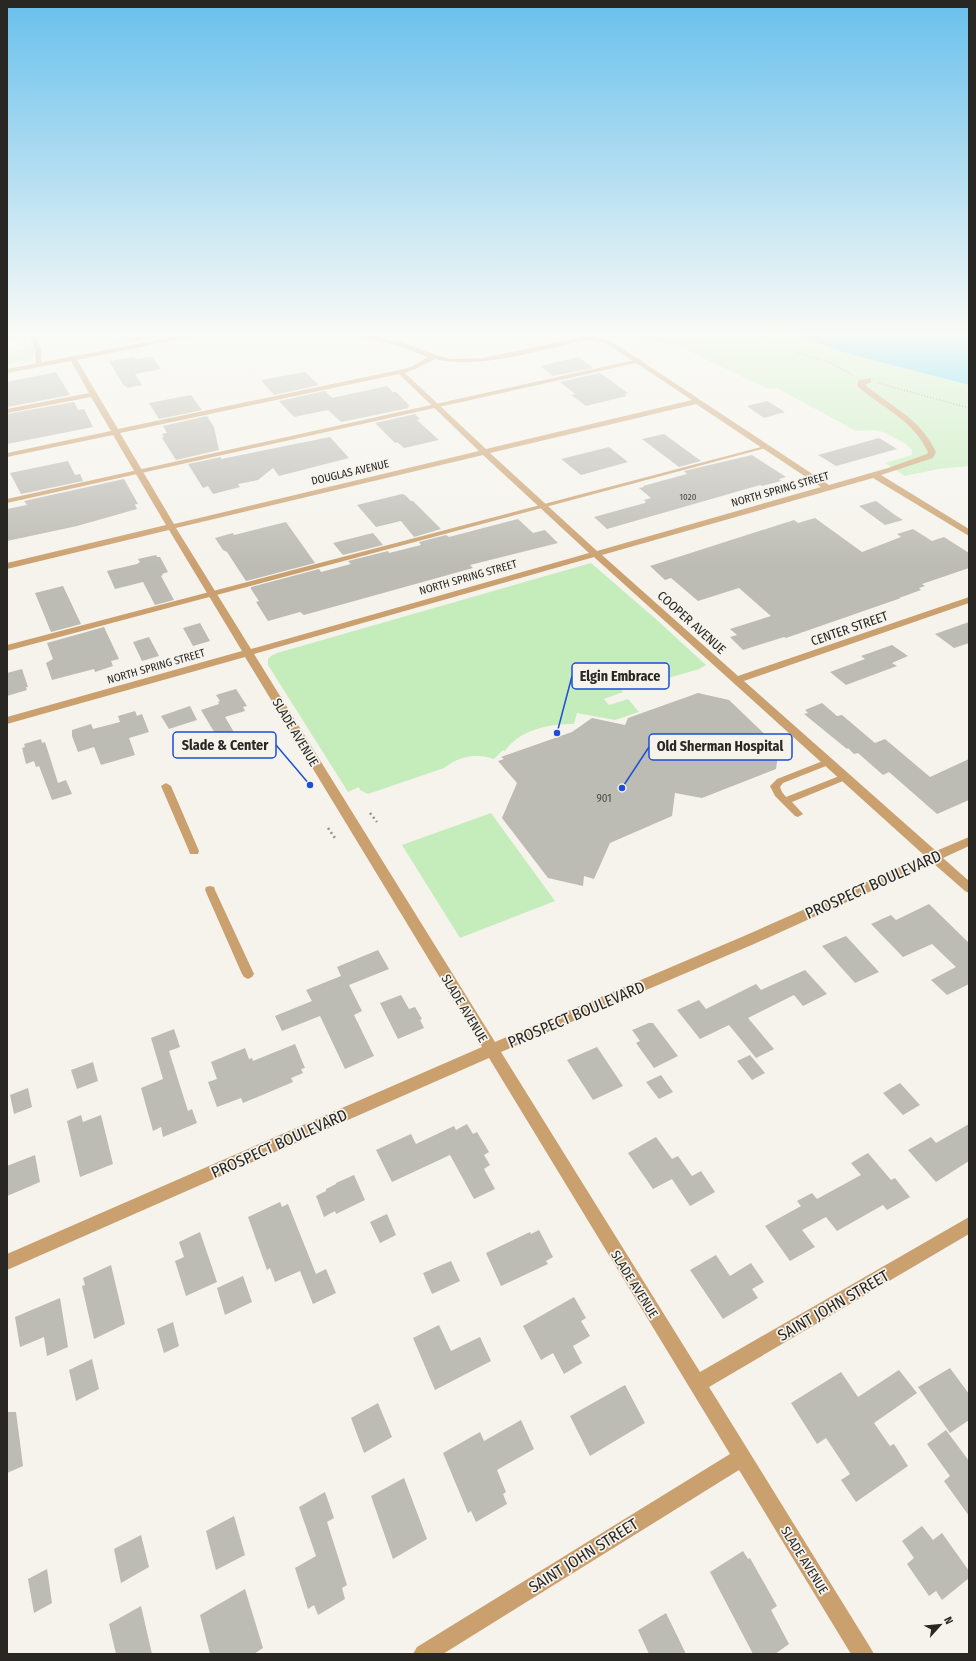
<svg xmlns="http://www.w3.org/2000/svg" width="976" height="1661" font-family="'Fira Sans Condensed',sans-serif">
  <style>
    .green { fill: #c5edbc }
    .water { fill: #48d3f2 }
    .building { fill: #bcbbb4 }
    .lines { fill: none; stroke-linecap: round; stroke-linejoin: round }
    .path-far1 { stroke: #92908b; stroke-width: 1.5; stroke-dasharray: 1 2; stroke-linecap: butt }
    .path { stroke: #92908b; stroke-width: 2.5; stroke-dasharray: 2 3; stroke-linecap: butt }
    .lane { fill: #cba06f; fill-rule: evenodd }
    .street { fill: #cba06f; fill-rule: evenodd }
    .labels { text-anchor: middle; stroke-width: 3.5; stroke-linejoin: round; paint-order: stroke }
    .far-number-label { font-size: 9px; fill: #4d4c48 }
    .far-street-label { font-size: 11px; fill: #282724; stroke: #f5f3ec }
    .number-label { font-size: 11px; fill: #4d4c48 }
    .street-label { font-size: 13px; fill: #282724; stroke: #f5f3ec }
    .near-street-label { font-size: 16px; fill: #282724; stroke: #f5f3ec }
    .leader { fill: none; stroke: #1d4ed8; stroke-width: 1.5 }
    .callout-dot { fill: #1d4ed8; stroke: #f5f3ec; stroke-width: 1.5 }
    .callout { fill: #f5f3ec; stroke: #1d4ed8; stroke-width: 1.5 }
    .callout-label { font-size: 14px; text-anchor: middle; font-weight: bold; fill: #282724 }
  </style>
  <rect width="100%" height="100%" fill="#f5f3ec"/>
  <path class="green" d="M117 332H154L156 334 155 338 120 344 111 341 122 339Z
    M642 332H789L846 353 969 385V466L938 469 905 476 885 463 912 455V450L906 444 884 432 872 430 856 431 777 388 768 389 678 346 643 339 632 335Z
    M33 347 34 350 31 360 7 364V352Z
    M591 563 658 621 706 665 699 669 645 685C635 685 630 682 622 676L612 679 623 692 604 699 609 705 628 699 639 712 615 720 577 713 574 724C550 724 520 729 505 751L503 750 494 759C477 753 459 756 444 768L368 794 360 790 359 787 348 792 268 665V659L271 656 277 653Z
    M491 813 555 901 460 938 402 845Z"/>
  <path class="water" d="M789 332H969V385L846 353Z"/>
  <path class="building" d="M134 357 136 359 152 357 161 369 135 374 142 385 127 388 126 386H124L109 361Z
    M579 357 593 368 553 376 540 366Z
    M56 372 70 395 7 407V382Z
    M305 372 319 385 274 395 261 380Z
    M600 373 628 393 624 394 627 396 586 406 571 395 575 394 560 382Z
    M387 386 393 392H396L410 406H407L409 408 341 422 328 410 294 417 279 401 325 391 332 398Z
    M191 395 202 410 159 419 149 403Z
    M767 401 785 412 764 418 747 406Z
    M74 402 78 410 84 409 93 427 7 444V414Z
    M415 414 420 419 417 420 439 440 404 448 397 442 395 443 375 423Z
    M207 416 214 427 219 450 176 460 162 438 164 437 162 434 167 433 163 426Z
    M664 434 701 461 679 467 642 439Z
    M330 437 349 458 279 476 273 468 258 480 238 484 240 487 213 494 208 486 203 488 188 464 221 457V459Z
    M879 438 897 449 836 466 818 455Z
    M609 447 628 462 581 475 561 459Z
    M752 455 786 477 779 479 781 481 762 486 760 485 607 529 594 517 645 503 646 502 644 500 651 498 639 488 644 487 643 486 687 474 684 471Z
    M68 461 75 475 80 474 83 481 21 494 10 473Z
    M124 479 138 504H135L137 509 77 526 7 541V509L27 505 24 501Z
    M402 494 405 495 411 501H413L441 529 414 537 401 521 376 527 357 505Z
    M876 501 895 515 903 520 885 525 859 506Z
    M815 518 862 552 901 537 897 534 913 529 932 541 944 537 969 553V568L922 584 925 586 919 588 921 590 899 598H901L786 638 784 637 743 650 730 637 737 635 730 629 771 616 739 588 698 601 671 578 665 580 650 566 794 520 798 523Z
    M518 519 533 533 545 530 558 543 470 565 473 568 304 615 300 612 268 621 256 602 259 601 251 589V587L319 569 321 572 351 564 348 561 388 551 389 553 421 545 419 542 446 535 449 537Z
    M286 522 315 563 246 581 227 552 223 550 215 538 233 533 234 535Z
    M373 533 383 545 343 555 333 543Z
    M156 555 157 557H160L168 572 162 574 163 575 161 576 174 600 155 605 143 582 115 589 107 571 137 564 140 562 138 559Z
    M63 586 81 624 51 632 35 593Z
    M969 622V643L954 648 935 634Z
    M200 623 210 641 193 646 183 628Z
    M104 627 119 659 111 661 113 666 95 672 94 669 52 680 46 663 53 659 47 643Z
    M149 637 159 656 142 661 133 642Z
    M892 645 908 656 892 663 897 666 846 685 830 672 865 659 861 656Z
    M22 669 28 687H26L27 690 7 696V673Z
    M236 689 247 706 243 707 245 711 225 717 241 744 225 750 201 710 219 704 218 702 220 701 216 695Z
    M698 693 729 700 779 748 776 769 702 798 675 793 672 816 610 843 594 879 584 876 583 886 548 878 502 818 517 783 498 761 504 759 501 757 572 732 592 718 625 725 628 718Z
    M822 703 837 716 842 715 875 743 885 739 930 777 969 759V800L937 814 889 772 883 775 858 753 854 754 848 748 847 749 804 714 808 713 805 710Z
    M190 706 197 720 169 729 161 716Z
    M135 711 137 716 142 714 149 732 129 738 135 755 101 765 94 747 78 752 72 736V730L91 724 93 729 120 722 118 716Z
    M41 739 42 743 45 742 58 783 66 780 72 794 52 800 39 766 36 767 34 761 26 764 22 748 25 747 24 744Z
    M929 904 969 943V984L947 995 931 980 956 967 932 944 903 957 871 924 891 915 896 920Z
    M846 936 879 972 855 983 822 946Z
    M378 950 389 969 349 985 362 1011 354 1015 374 1056 345 1069 320 1016 282 1031 275 1016 312 1001 306 990 341 976 337 967Z
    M805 970 827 994 803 1006 794 995 748 1018 774 1049 756 1058 729 1025 700 1039 677 1010 699 1000 706 1009 756 984 761 990Z
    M401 995 409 1009 415 1007 422 1019 420 1020 424 1028 398 1039 380 1003Z
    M649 1023H653L678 1056 654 1068 636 1043 640 1041 632 1030Z
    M174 1029 180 1047 169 1051 188 1111 192 1109 197 1123 163 1137 161 1127 153 1131 141 1088 163 1079 151 1038Z
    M295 1044 305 1068 301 1069 303 1073 291 1078 293 1082 243 1103 241 1098 217 1107 208 1082 217 1079 211 1062 245 1048 249 1059 252 1058 253 1061Z
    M597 1047 623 1086 593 1100 567 1060Z
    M750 1055 765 1073 752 1080 737 1061Z
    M93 1062 98 1081 77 1089 71 1070Z
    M661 1075 673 1092 659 1099 646 1082Z
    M900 1083 920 1105 903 1115 883 1093Z
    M28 1088 32 1107 14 1114 10 1095Z
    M81 1115 83 1122 101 1115 113 1164 80 1177 67 1121Z
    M467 1124 473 1134 477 1132 489 1152 484 1155 490 1165 484 1169 495 1189 474 1199 450 1155 392 1182 376 1150 411 1134 416 1144 454 1126 456 1130Z
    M969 1124V1161L936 1182 908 1150 931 1137 936 1143Z
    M656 1137 672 1159 678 1156 692 1176 701 1171 715 1192 690 1206 672 1179 653 1189 628 1153Z
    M868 1153 891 1180 895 1178 910 1197 887 1210 883 1205 837 1231 826 1217 802 1230 815 1247 790 1261 765 1226 801 1206 797 1201 812 1193 817 1199 861 1175 851 1163Z
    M35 1155 40 1182 7 1196V1166Z
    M354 1175 365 1200 336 1214 335 1211 324 1217 316 1196 326 1191V1189L336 1184V1183Z
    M280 1202 282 1207 288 1204 316 1274 326 1269 336 1293 313 1304 300 1271 275 1282 270 1268 267 1270 248 1217Z
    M387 1214 396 1235 380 1243 370 1222Z
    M539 1230 553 1257 546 1261 548 1264 501 1286 486 1253 530 1232 531 1234Z
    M200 1232 217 1282 186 1296 175 1261 184 1257 179 1242Z
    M716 1255 730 1276 751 1263 764 1282 752 1289 758 1298 723 1319 690 1270Z
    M451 1261 460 1281 432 1294 423 1273Z
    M111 1265 125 1324 94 1339 82 1286 85 1285 83 1278Z
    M243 1276 252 1302 225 1315 217 1288Z
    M574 1297 586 1318 581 1321 590 1336 573 1346 582 1363 564 1374 553 1353 541 1360 523 1326Z
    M60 1298 68 1347 47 1356 44 1337 20 1347 15 1317Z
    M173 1322 179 1346 164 1353 157 1329Z
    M439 1325 451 1351 480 1337 491 1361 435 1390 413 1338Z
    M92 1359 99 1389 76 1401 69 1370Z
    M950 1368 969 1394V1420L950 1433 918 1387Z
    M899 1370 917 1393 874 1423 890 1446 894 1444 908 1466 856 1502 841 1480 850 1474 826 1438 817 1444 791 1403 841 1372 858 1397Z
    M625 1385 645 1423 590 1456 570 1416Z
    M378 1403 392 1437 364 1453 351 1418Z
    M7 1412H16L23 1466 7 1473Z
    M521 1420 534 1449 497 1470 506 1492 503 1494 507 1504 476 1522 471 1511 468 1513 443 1453 480 1432 484 1441Z
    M946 1430 969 1461V1516L944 1481 950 1476 927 1444Z
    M404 1478 427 1539 393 1559 371 1496Z
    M325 1492 334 1518 327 1522 347 1585 342 1588 345 1599 318 1615 314 1605 308 1609 295 1568 316 1556 299 1507Z
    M234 1516 245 1555 216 1570 206 1531Z
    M922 1526 933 1540 942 1533 969 1571V1578L942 1600 936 1591 929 1596 907 1564 914 1558 902 1541Z
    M141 1535 149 1567 121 1583 114 1549Z
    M743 1551 748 1559 750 1558 777 1606 771 1610 789 1644 775 1654H753L710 1572Z
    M47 1569 52 1603 34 1613 28 1579Z
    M245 1589 263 1648 254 1654H210L200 1615Z
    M141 1606 152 1654H116L109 1624Z
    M666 1613 686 1654H649L638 1630Z"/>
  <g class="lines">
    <path class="path-far1" d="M760 332 774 345 831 363 854 376
      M878 383 969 408"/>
    <path class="path" d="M370 813 377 822
      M328 828 335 838"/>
    <path class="lane" d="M19 332H34L41 348V366L36 365 35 348 29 334 7 338V334Z
      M639 359 642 361 641 362 7 503V499Z
      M765 446 770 447 7 651V645Z
      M828 759 831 760 833 762 831 764 783 783 780 787 782 792 786 797 842 775 845 774 850 777 848 779 792 802 803 814 798 817 795 816 775 796 770 786 777 779Z
      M166 783 171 786 199 851 198 854H190L189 851 161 786Z
      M210 886 214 887 215 890 254 974 252 977 248 979 244 977 242 974 205 890 206 887Z"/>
    <path class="street" d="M199 332H213L77 360 118 429 399 370 411 367 428 357 402 347 342 332H355L404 343 436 355 451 359 483 358 583 337H595L611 341 829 485 888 468 927 454 928 452C914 421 883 408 858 387L857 385 859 380 871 378V382L865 385C892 407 920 418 936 452L933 458 881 475 969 529V536L873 478 602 555 738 676 969 597V603L744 681 936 851 969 837V846L943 858 969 881V893L965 891 933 863 754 944 501 1052 700 1372 969 1217V1234L709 1387 870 1647 874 1654H851L739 1470 443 1654H413L417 1647 730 1454 489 1058 7 1270V1254L482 1047 245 657 7 724V717L242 651 169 530 7 569V563L166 525 113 435 7 457V453L111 431 91 397 7 413V409L89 393 71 361 7 373V369ZM583 341H595L607 344 692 400 486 449 405 373 415 369 435 359C480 370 538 350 583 341ZM399 374 479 451 174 524 120 433ZM696 404 821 487 597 551 490 453ZM483 455 589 553 251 649 176 528ZM594 557 925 856 744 936 495 1042 254 654Z"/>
  </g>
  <linearGradient id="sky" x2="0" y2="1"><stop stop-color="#68c0ec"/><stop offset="0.59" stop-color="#fafaf6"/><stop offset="1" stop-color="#fafaf6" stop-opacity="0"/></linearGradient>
  <rect width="976" height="565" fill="url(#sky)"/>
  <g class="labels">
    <g class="far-number-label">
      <text x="688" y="500">1020</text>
    </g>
    <g class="far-street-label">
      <text transform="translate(350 472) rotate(-13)" y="4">DOUGLAS AVENUE</text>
      <text transform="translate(780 489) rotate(-16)" y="4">NORTH SPRING STREET</text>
      <text transform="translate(468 577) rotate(-16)" y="4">NORTH SPRING STREET</text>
      <text transform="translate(156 666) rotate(-16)" y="4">NORTH SPRING STREET</text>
    </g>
    <g class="number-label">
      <text x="604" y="802">901</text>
    </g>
    <g class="street-label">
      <text transform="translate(692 622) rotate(42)" y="5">COOPER AVENUE</text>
      <text transform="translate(849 628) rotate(-19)" y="5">CENTER STREET</text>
      <text transform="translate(296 732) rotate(59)" y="5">SLADE AVENUE</text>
      <text transform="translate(465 1008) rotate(59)" y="5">SLADE AVENUE</text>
      <text transform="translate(635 1284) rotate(58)" y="5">SLADE AVENUE</text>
      <text transform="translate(805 1560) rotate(58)" y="5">SLADE AVENUE</text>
    </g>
    <g class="near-street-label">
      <text transform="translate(873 884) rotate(-24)" y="6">PROSPECT BOULEVARD</text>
      <text transform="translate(576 1014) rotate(-23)" y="6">PROSPECT BOULEVARD</text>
      <text transform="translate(279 1143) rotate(-24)" y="6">PROSPECT BOULEVARD</text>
      <text transform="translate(833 1305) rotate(-30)" y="6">SAINT JOHN STREET</text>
      <text transform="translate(583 1555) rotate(-32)" y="6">SAINT JOHN STREET</text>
    </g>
  </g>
  <path class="leader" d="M557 733L572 676M310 785L276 745M622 788L649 747"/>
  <g class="callout-dot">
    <circle cx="557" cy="733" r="4"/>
    <circle cx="310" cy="785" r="4"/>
    <circle cx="622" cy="788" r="4"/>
  </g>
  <g class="callout">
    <rect x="572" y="663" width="97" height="26" rx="4"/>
    <rect x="173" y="732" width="103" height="26" rx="4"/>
    <rect x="649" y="734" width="143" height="26" rx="4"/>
  </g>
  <g class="callout-label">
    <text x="620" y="681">Elgin Embrace</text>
    <text x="225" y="750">Slade &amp; Center</text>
    <text x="720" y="751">Old Sherman Hospital</text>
  </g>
  <rect width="976" height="1661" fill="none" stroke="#282724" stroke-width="16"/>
  <g transform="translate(940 1625) rotate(63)" stroke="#f5f3ec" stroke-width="3" paint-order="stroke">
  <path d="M0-3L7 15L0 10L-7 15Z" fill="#282724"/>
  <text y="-6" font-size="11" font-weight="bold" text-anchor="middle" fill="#282724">N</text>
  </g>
</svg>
